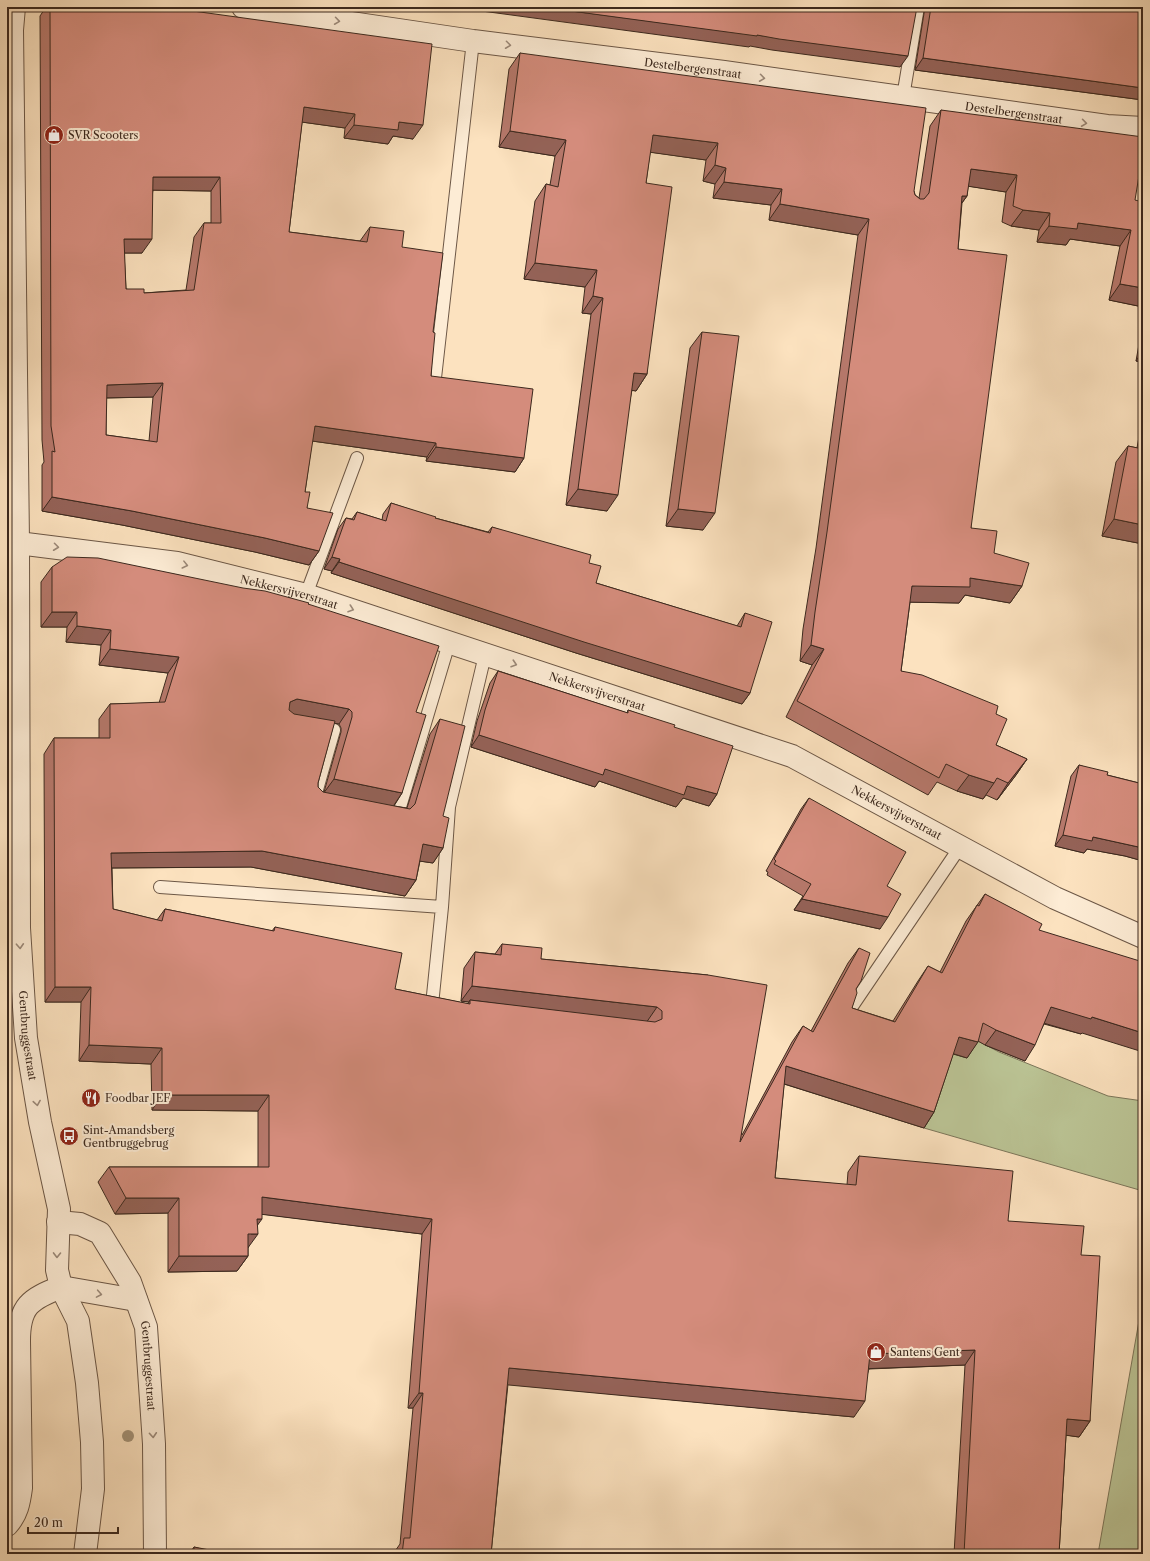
<svg xmlns="http://www.w3.org/2000/svg" width="1150" height="1561" font-family="'Libre Caslon Text',serif">
  <style>
    .green { fill: #bbc495; stroke: #7c765a }
    .lines { fill: none; stroke-linecap: round; stroke-linejoin: round }
    .service-casing { stroke: #6c5746; stroke-width: 14 }
    .minor-casing { stroke: #6c5746; stroke-width: 24 }
    .tertiary-casing { stroke: #6c5746; stroke-width: 24 }
    .service { stroke: #fdecd5; stroke-width: 12 }
    .minor { stroke: #fdecd5; stroke-width: 22 }
    .tertiary { stroke: #fdecd5; stroke-width: 22 }
    .tree { fill: #a49277 }
    .wall { fill: #b6786b; stroke: #3c291e; fill-rule: evenodd }
    .shaded-wall { fill: #946257; stroke: #3c291e }
    .building { fill: #d48c7c; stroke: #3c291e; fill-rule: evenodd }
    .oneway { stroke: #9c8a7a }
    .labels { text-anchor: middle; stroke-width: 4; stroke-linejoin: round; paint-order: stroke }
    .street-label { font-size: 11px; fill: #3c291e; stroke: #fdecd5 }
    .poi-label { font-size: 11px; fill: #3c291e; stroke: #fdecd5; text-anchor: start }
  </style>
  <rect width="100%" height="100%" fill="#fce2bf"/>
  <filter id="stains"><feTurbulence type="fractalNoise" baseFrequency=".005" numOctaves="4"/><feColorMatrix values="0 0 0 0 .2 0 0 0 0 .09 0 0 0 0 .02 0 0 0 .5 -.17"/></filter>
  <radialGradient id="worn" r=".72"><stop offset=".6" stop-color="#630" stop-opacity="0"/><stop offset="1" stop-color="#630" stop-opacity=".3"/></radialGradient>
  <path class="green" d="M955 1029 999 1052 1108 1096 1143 1101V1191L924 1128Z
    M1143 1298V1554H1098Z"/>
  <g class="lines">
    <g class="service-casing">
      <path id="service" d="M903 97 918 7
        M435 378 473 41
        M306 595 357 458
        M317 727 334 730 314 800 317 801
        M392 815 397 817 449 643
        M160 887 442 907
        M853 1005 960 847
        M440 1006 432 1005 442 907 449 807 485 655"/>
    </g>
    <g class="minor-casing">
      <g id="minor">
        <path id="s1" d="M243 7 473 41 724 72 1107 126 1143 128"/>
        <path id="s2" d="M18 543 177 563 306 595 792 756 1055 898 1143 937"/>
        <path d="M7 966 21 969"/>
      </g>
    </g>
    <g class="tertiary-casing">
      <g id="tertiary">
        <path id="s3" d="M14 7 12 30 18 543 19 928 26 1038 40 1122 59 1209 57 1270 61 1287 78 1321 87 1383 92 1442 93 1489 85 1554"/>
        <path id="s4" d="M58 1222 80 1224 100 1233 130 1282 146 1327 154 1444 155 1554"/>
        <path d="M61 1287 136 1300"/>
        <path d="M7 1525C17 1514 19 1503 21 1488L19 1341C19 1306 30 1299 61 1287"/>
      </g>
    </g>
    <use href="#service" class="service"/>
    <use href="#minor" class="minor"/>
    <use href="#tertiary" class="tertiary"/>
  </g>
  <circle class="tree" cx="128" cy="1436" r="6"/>
  <path class="wall" d="M46 7H164L413 139 393 136 388 144 344 138 345 128 302 122 289 232 360 241 370 227 402 247 433 332 431 376 524 458 515 472 426 461 427 457 312 441 305 492 307 508 319 551 309 565 255 552 122 525 42 511V465L44 462 42 440 40 16ZM153 190 211 191V223H204L194 237 186 290 144 293 126 289 124 253H142ZM153 397 149 441 106 435V398Z
    M925 7H1143V100L915 70Z
    M520 53 914 191 915 195 919 198 930 126 941 110 1135 200 1143 307 1109 300 1120 246 1070 239 1066 245 1037 242 1039 230 1011 226 1002 222 1006 192 968 186 967 196 962 203 958 249 971 528 994 553 1022 586 1010 603 965 595 959 603 910 602 901 671 996 714V745L1027 759 1016 775 997 800 986 795 983 799 957 791 937 782 928 795 786 717 812 665 800 661 803 629 816 548 858 235 769 220 771 205 713 198 715 184 703 181 706 160 650 152 646 183 647 374 636 391 632 390 607 511 566 505 591 314 582 313 585 287 524 279 535 201 546 184 550 185 555 156 499 147 509 69Z
    M1143 322V362L1136 361Z
    M702 332 703 530 666 526 690 348Z
    M1143 414V544L1102 536 1116 462 1128 446 1137 448Z
    M391 503 435 518 488 532 492 527 589 563 596 583 737 626 745 613 750 693 742 704 576 653 365 584 331 573 332 571 324 569 338 529 346 518 352 519 357 512 382 520 383 514Z
    M52 567 308 604 416 712 402 793 394 806 407 808 430 734 440 719 443 848 433 863 420 861 416 880 405 896 251 867 112 868 113 909 157 920 165 909 272 931 275 927 395 989 468 1004 469 1002 461 1001 464 968 475 952 495 954 502 944 541 959 708 975 742 1135 792 1042 803 1026 811 1031 848 963 859 948 856 989 852 1008 893 1021 918 981 928 966 940 972 966 921 985 894 1039 930 1082 1033 1081 1034 1044 1024 1025 1061 985 1045 978 1041 967 1058 953 1054 934 1112 924 1128 784 1084 775 1178 847 1185 848 1172 859 1156 1008 1221 1081 1255 1090 1421 1079 1437 1066 1435 1059 1554H954L965 1365 869 1369 854 1417 508 1384 491 1554H393L400 1544 413 1408H408L422 1234 262 1214 248 1248V1256L237 1271 168 1272V1213L115 1214 98 1182 109 1167H258V1111L152 1110 151 1064 79 1061 81 1002H45L44 754 54 738H99V719L110 704 159 703 168 673 99 665 101 645 66 642 67 627H41V582ZM334 723 339 724 341 728V732L324 792H323L318 787V783Z
    M498 671 627 713 628 710 674 727 717 794 709 806 683 798 676 807 599 781 595 787 471 747 477 721 490 683Z
    M1079 765 1107 775 1143 784V861L1125 856 1087 849 1084 853 1055 846 1071 776Z
    M809 798 887 886 880 929 794 910 803 896 767 875 768 872 766 871 801 809Z
    M194 1547 220 1554H189Z"/>
  <path class="shaded-wall" d="M452 7H541L757 35 908 56 900 67 772 50 750 46 749 47Z
    M923 58 1143 88V100L915 70Z
    M304 107 355 114 345 128 294 121Z
    M399 122 423 125 413 139 393 136 388 144 344 138 354 125Z
    M510 131 566 140 555 156 499 147Z
    M653 135 718 143 706 160 641 151Z
    M715 165 726 168 715 184 703 181Z
    M971 169 1017 175 1006 192 960 185Z
    M153 177H220L211 191 143 190Z
    M724 182 782 189 771 205 713 198Z
    M962 196H967L955 212Z
    M780 204 869 219 858 235 769 220Z
    M1023 210 1050 213 1039 230 1011 226Z
    M1078 223 1131 230 1120 246 1070 239 1066 245 1037 242 1049 226Z
    M124 239H152L142 253H114Z
    M535 263 597 270 585 287 524 279Z
    M1120 284 1143 288V307L1109 300Z
    M593 296 603 298 591 314 582 313Z
    M1143 350V362L1136 361Z
    M634 373 647 374 636 391 623 389Z
    M163 383 153 397 97 398 107 385Z
    M315 426 436 443 427 457 305 440Z
    M436 447 524 458 515 472 426 461Z
    M578 489 618 495 607 511 566 505Z
    M52 497 132 511 265 538 319 551 309 565 255 552 122 525 42 511Z
    M678 509 715 513 703 530 666 526Z
    M1114 519 1143 525V544L1102 536Z
    M332 557 340 559 332 571 324 569Z
    M339 562 750 693 742 704 576 653 331 573Z
    M970 578 1022 586 1010 603 965 595 959 603 901 602 912 586Z
    M52 612H77L67 627H41Z
    M77 626 111 630 101 645 66 642Z
    M811 645 824 649 812 665 800 661Z
    M110 649 179 657 168 673 99 665Z
    M297 699 349 709 339 724 286 715 290 702Z
    M479 735 605 769 687 786 717 794 709 806 683 798 676 807 599 781 595 787 471 747Z
    M1027 759 1016 775 997 800 1008 783Z
    M969 775 994 783 983 799 957 791Z
    M334 779 402 793 392 808 323 794Z
    M1063 835 1093 837 1143 848V861L1125 856 1087 849 1084 853 1055 846Z
    M423 844 443 848 433 863 412 860Z
    M262 851 416 880 405 896 251 867 100 868 111 853Z
    M802 899 888 917 880 929 794 910Z
    M472 986 657 1007 646 1023 470 1000 469 1002 461 1001Z
    M55 987H91L81 1002H45Z
    M1051 1007 1092 1017 1143 1033V1052L1082 1033 1081 1034 1040 1022Z
    M996 1030 1035 1045 1025 1061 985 1045Z
    M959 1037 978 1042 967 1058 948 1052Z
    M89 1045 162 1048 151 1064 79 1061Z
    M786 1066 934 1112 924 1128 775 1081Z
    M162 1095H269L258 1111 152 1110Z
    M262 1197 432 1219 422 1234 251 1213Z
    M126 1198H179L168 1213 115 1214Z
    M257 1219H262L251 1234H258L247 1249 237 1250Z
    M179 1256H248L237 1271 168 1272Z
    M975 1350 965 1365 859 1369 870 1354Z
    M509 1368 865 1401 854 1417 498 1384Z
    M419 1393H423L413 1408H408Z
    M1067 1419 1090 1421 1079 1437 1057 1434Z"/>
  <path class="building" d="M50 7H164L432 44 423 125 399 122 398 130 354 125 355 114 304 107 289 232 367 242 370 227 404 231 402 247 443 253 433 332 435 333 431 376 533 389 524 458 436 447V443L315 426 305 492H310L307 508 333 513 319 551 265 538 132 511 52 497V451L55 452 51 426ZM153 177H220L221 223H204L194 290 144 293V289H126L124 239H152ZM163 383 157 442 106 435 107 385Z
    M541 7H917L908 56 779 39 757 35V36Z
    M931 7H1143V88L923 58Z
    M520 53 926 108 914 191 915 195 920 199H924L929 193 941 110 1143 137V151L1135 200 1143 202V288L1120 284 1131 230 1078 223 1077 229 1049 226 1050 213 1023 210 1013 206 1017 175 971 169 967 196H962L958 249 1007 255 971 528 997 531 994 553 1029 563 1022 586 970 578V587L912 586 901 671 922 675 998 706 996 714 1007 719 996 745 1027 759 1008 783 997 778 994 783 969 775 946 764 939 778 797 701 824 649 811 645 815 612 827 532 869 219 780 204 782 189 724 182 726 168 715 165 718 143 653 135 646 183 672 187 647 374 634 373 618 495 578 489 603 298 593 296 597 270 535 263 546 184 558 187 566 140 510 131Z
    M702 332 739 336 715 513 678 509Z
    M1128 446 1143 449V525L1114 519Z
    M391 503 436 517 435 518 490 533 492 527 591 555 589 563 601 566 596 583 741 627 745 613 772 622 750 693 584 642 373 573 339 562 340 559 332 557 346 518 354 520 357 512 386 521Z
    M67 557 98 558 243 588 265 591 309 603 308 604 439 646 416 712 426 715 402 793 334 779 352 717V712L349 709 297 699 290 702 289 710 294 714 335 721 318 783V787L323 792 410 809 415 804 440 719 465 726 443 816 449 818 443 848 423 844 416 880 262 851 111 853 113 909 162 921 165 909 274 931 275 927 402 953 395 989 470 1004V1000L655 1022 662 1019V1011L657 1007 472 986 475 952 501 955 502 944 542 948 541 959 708 975 767 985 740 1142 803 1026 813 1032 859 948 870 953 861 981 856 989 857 993 852 1008 895 1022 928 966 942 973 977 905 979 906 985 894 1042 924 1039 930 1143 962V1033L1092 1017 1091 1019 1051 1007 1035 1045 996 1030 983 1023 978 1042 959 1037 934 1112 786 1066 775 1178 856 1185 859 1156 1013 1171 1008 1221 1084 1226 1081 1255 1100 1256 1090 1421 1067 1419 1059 1554H964L975 1350 870 1354 865 1401 509 1368 491 1554H402L404 1538H410L423 1393H419L432 1219 262 1197V1219H257L258 1234H248V1256H179V1198H126L109 1167H269V1095H162V1048L89 1045 91 987H55L54 738H110V704L165 702 179 657 110 649 111 630 77 626V612H52V567Z
    M498 671 628 713V710L675 725 674 727 733 746 717 794 687 786 684 795 605 769 603 775 479 735 485 710Z
    M1079 765 1108 772 1107 775 1143 784V848L1093 837 1092 841 1063 835Z
    M809 798 906 852 887 886 901 894 888 917 802 899 811 884 774 864 776 861 774 859Z
    M194 1547 220 1552V1554H194Z"/>
  <defs><path id="oneway-chevron" d="M-2-3.5L2.5 0L-2 3.5" fill="none" stroke-width="1.6" stroke-linecap="round" stroke-linejoin="round"/></defs>
  <g class="oneway">
    <use href="#oneway-chevron" transform="translate(337 21) rotate(8)"/>
    <use href="#oneway-chevron" transform="translate(508 45) rotate(7)"/>
    <use href="#oneway-chevron" transform="translate(762 78) rotate(8)"/>
    <use href="#oneway-chevron" transform="translate(1084 123) rotate(8)"/>
    <use href="#oneway-chevron" transform="translate(56 547) rotate(7)"/>
    <use href="#oneway-chevron" transform="translate(185 565) rotate(14)"/>
    <use href="#oneway-chevron" transform="translate(351 609) rotate(19)"/>
    <use href="#oneway-chevron" transform="translate(514 664) rotate(18)"/>
    <use href="#oneway-chevron" transform="translate(20 946) rotate(87)"/>
    <use href="#oneway-chevron" transform="translate(37 1103) rotate(81)"/>
    <use href="#oneway-chevron" transform="translate(57 1255) rotate(91)"/>
    <use href="#oneway-chevron" transform="translate(99 1294) rotate(10)"/>
    <use href="#oneway-chevron" transform="translate(153 1435) rotate(86)"/>
  </g>
  <defs>
    <g id="shop-disc" transform="scale(1)"><circle r="9.5" fill="#8f2418" stroke="#fdecd5"/><path d="M-5-2.5h2.3a2.7 3.5 0 0 1 5.4 0H5L5.5 6h-11ZM-1.5-2.5h3a1.5 2.3 0 0 0-3 0Z" fill="#fff"/></g>
    <g id="restaurant-disc" transform="scale(1)"><circle r="9.5" fill="#8f2418" stroke="#fdecd5"/><path d="M-5-6h1v4h1v-4h1v4h1v-4h1v5L-1.5 .5V6h-2V.5L-5-1ZM5-6V6H3V1.5H1.5Q1.5-4 5-6Z" fill="#fff"/></g>
    <g id="bus-disc" transform="scale(1)"><circle r="9.5" fill="#8f2418" stroke="#fdecd5"/><path d="M-5-6H5V4H4V6H2V4H-2V6H-4V4H-5ZM-3.5-4V0h7V-4ZM-3.5 1.2v1.5H-2V1.2ZM2 1.2v1.5H3.5V1.2Z" fill="#fff"/></g>
  </defs>
  <g fill-rule="evenodd">
    <use href="#shop-disc" x="54" y="135"/>
    <use href="#restaurant-disc" x="91" y="1098"/>
    <use href="#bus-disc" x="69" y="1136"/>
    <use href="#shop-disc" x="876" y="1352"/>
  </g>
  <g class="labels">
    <g class="street-label">
      <text dy="4" stroke="none"><textPath href="#s1" startOffset="454">Destelbergenstraat</textPath></text>
      <text dy="4" stroke="none"><textPath href="#s1" startOffset="778">Destelbergenstraat</textPath></text>
      <text dy="4" stroke="none"><textPath href="#s2" startOffset="276">Nekkersvijverstraat</textPath></text>
      <text dy="4" stroke="none"><textPath href="#s2" startOffset="600">Nekkersvijverstraat</textPath></text>
      <text dy="4" stroke="none"><textPath href="#s2" startOffset="924">Nekkersvijverstraat</textPath></text>
      <text dy="4" stroke="none"><textPath href="#s3" startOffset="1029">Gentbruggestraat</textPath></text>
      <text dy="4" stroke="none"><textPath href="#s4" startOffset="188">Gentbruggestraat</textPath></text>
    </g>
    <g class="poi-label">
      <text x="68" y="139">SVR Scooters</text>
      <text x="105" y="1102">Foodbar JEF</text>
      <text x="83" y="1134">Sint-Amandsberg<tspan x="83" dy="13">Gentbruggebrug</tspan></text>
      <text x="890" y="1356">Santens Gent</text>
    </g>
  </g>
  <rect width="1150" height="1561" fill="none" stroke="#fce2bf" stroke-width="24"/>
  <rect x="8" y="8" width="1134" height="1545" fill="none" stroke="#3c291e" stroke-width="2"/>
  <rect x="12" y="12" width="1126" height="1537" fill="none" stroke="#3c291e"/>
  <path d="M28 1527v6h90v-6" fill="none" stroke="#3c291e" stroke-width="2"/>
  <text x="34" y="1527" font-size="12" fill="#3c291e" stroke="#fdecd5" stroke-width="3" paint-order="stroke">20 m</text>
  <rect width="100%" height="100%" filter="url(#stains)"/>
  <rect width="100%" height="100%" fill="url(#worn)"/>
</svg>
